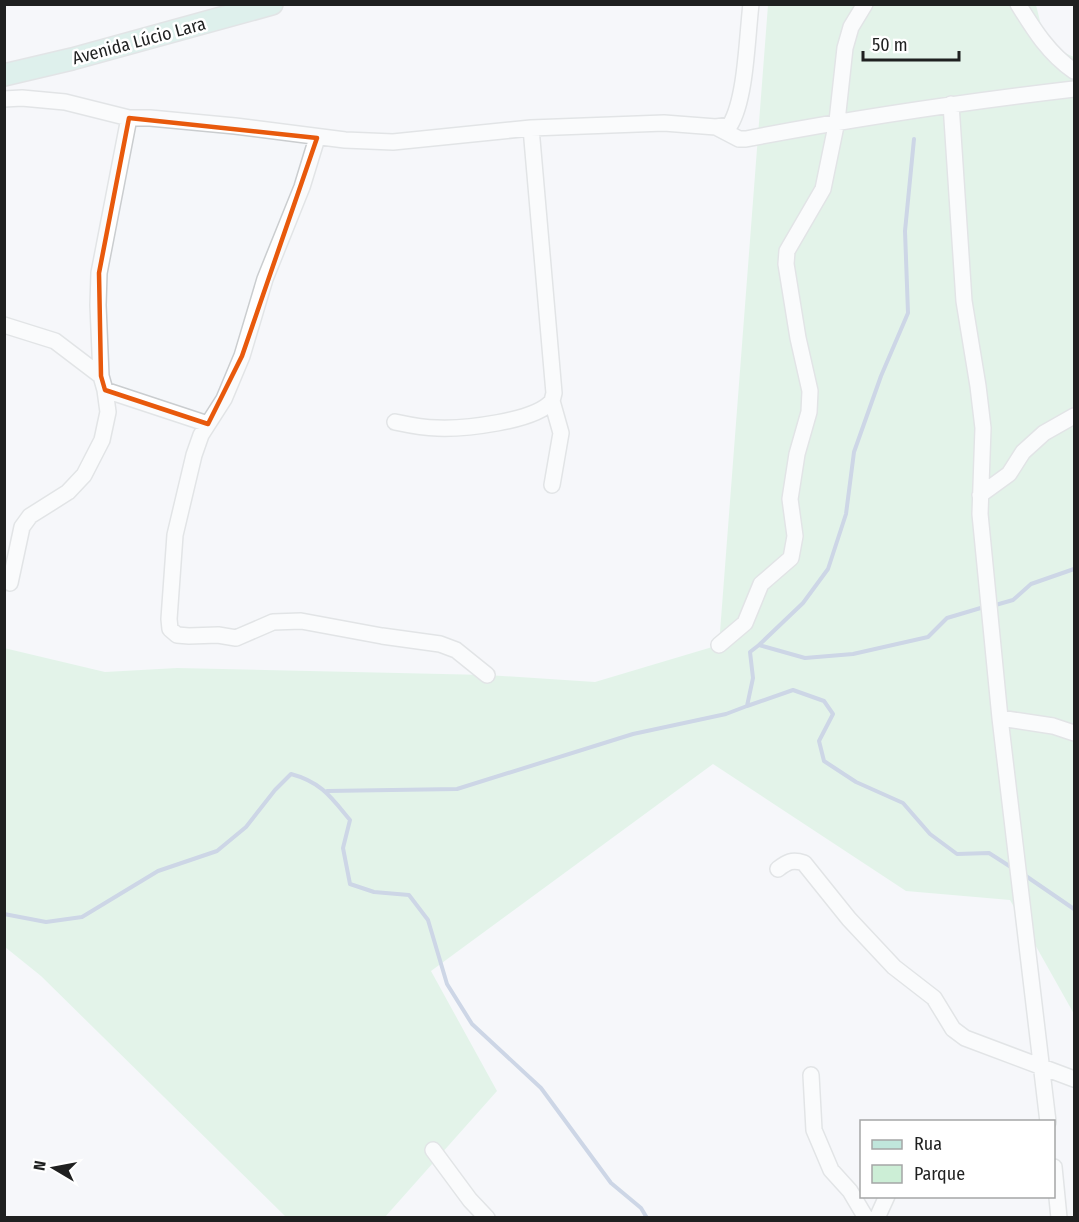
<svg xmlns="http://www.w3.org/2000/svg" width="1079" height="1222" font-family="'Fira Sans Condensed',sans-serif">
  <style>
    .green { fill: #cceed6 }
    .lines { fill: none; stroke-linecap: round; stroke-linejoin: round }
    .stream { stroke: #9badcf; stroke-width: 4 }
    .minor-casing { stroke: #cacdcf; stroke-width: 18 }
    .secondary-casing { stroke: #cacdcf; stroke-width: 24 }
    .minor { stroke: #fff; stroke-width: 15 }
    .secondary { stroke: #c0e6dc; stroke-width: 21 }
    .marked { fill: none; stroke: #e8590c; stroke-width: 4.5; stroke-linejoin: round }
    .labels { text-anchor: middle; stroke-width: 5; stroke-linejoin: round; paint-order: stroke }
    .street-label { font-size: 18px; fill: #1f2020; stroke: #fff }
  </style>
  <rect width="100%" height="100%" fill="#f5f7fa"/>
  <path class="green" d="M768 5H1036L1046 45 1074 57V1014L1010 900 906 891 713 764 431 971 497 1091 385 1217H286L41 976 5 947 4 648 105 672 177 668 487 675 595 682 719 645Z"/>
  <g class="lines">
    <path class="stream" d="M992 606 1013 600 1031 584 1074 569
      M759 645 803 603 828 569 846 514 854 452 881 376 908 313 905 231 914 139
      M747 706 793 690 824 701 833 714 819 741 824 761 856 782 903 803 930 834 957 854 989 853 1014 869
      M327 791 457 789 633 734 726 714 747 706 753 678 750 652 759 645 805 658 853 654 928 637 947 618 984 607
      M1023 874 1074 909
      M4 914 46 922 82 917 158 871 217 851 246 827 275 790 291 774C321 782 331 797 350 820L343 848 350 884 374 892 409 895 428 920 447 984 472 1024 541 1088 611 1183 641 1208 647 1218"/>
    <g class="minor-casing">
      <path id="minor" d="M1018 4C1034 30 1049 54 1074 71
        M4 99 22 98 65 102 129 118H150L235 126 345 140 393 142 531 128 664 123 716 127 730 125C746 99 747 37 751 4
        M951 104 964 301 978 386 983 428 980 514 1000 718 1048 1122
        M716 127 739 139H746C855 118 964 102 1074 89
        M531 128 554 393 552 401 561 433 552 485
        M317 138 302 187 265 279 242 356 224 399 201 435 194 455 175 535 169 619 170 629 177 635 189 636 218 635 236 638 273 622 301 621 382 636 440 644 456 650 487 675
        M4 325 55 341 101 376
        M105 390 208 424
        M395 422C409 425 422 428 437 428 463 429 535 422 552 401
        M980 495 1009 474 1023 452 1044 433 1074 416
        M10 583 22 527 30 516 68 492 84 475 102 440 108 412 105 390 101 376 98 305 99 273 129 118
        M719 645 745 623 761 584 791 558 795 536 790 499 797 454 809 412 810 391 798 338 786 264 787 251 823 189 837 121 845 48 851 27 865 4
        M1000 718 1053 726 1074 733
        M778 869C787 862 792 859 804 863L849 919 894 967 934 998 953 1029 965 1038 1074 1079
        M811 1075 814 1130 831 1170 850 1191 866 1218
        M433 1150 470 1200 487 1218
        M1054 1167 1059 1218
        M877 1218 887 1196"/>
    </g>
    <g class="secondary-casing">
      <path id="secondary" d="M4 75 72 59 272 4"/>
    </g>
    <use href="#minor" class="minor"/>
    <use href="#secondary" class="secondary"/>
  </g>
  <path d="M0 0H1079V1222H0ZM129 118 317 138 242 356 208 424 105 390 101 376 99 273Z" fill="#f5f7fa" fill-opacity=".55" fill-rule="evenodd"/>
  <path class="marked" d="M129 118 317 138 242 356 208 424 105 390 101 376 99 273Z"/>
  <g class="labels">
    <g class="street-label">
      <text transform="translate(139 41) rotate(-15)" y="6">Avenida Lúcio Lara</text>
    </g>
  </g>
  <rect width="1079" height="1222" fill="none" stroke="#1f2020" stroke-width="12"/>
  <rect x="860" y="1120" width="195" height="78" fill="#ffffff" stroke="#a5a6a6" stroke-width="1.5"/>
  <rect x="872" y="1140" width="30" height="9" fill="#c0e6dc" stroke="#a5a6a6" stroke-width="1.5"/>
  <text x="914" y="1150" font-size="18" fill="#1f2020">Rua</text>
  <rect x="872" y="1165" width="30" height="18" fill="#cceed6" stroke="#a5a6a6" stroke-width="1.5"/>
  <text x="914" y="1180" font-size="18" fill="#1f2020">Parque</text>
  <g transform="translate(54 1168) rotate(280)" stroke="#ffffff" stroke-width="4.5" paint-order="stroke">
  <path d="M0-4.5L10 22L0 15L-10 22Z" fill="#1f2020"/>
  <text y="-9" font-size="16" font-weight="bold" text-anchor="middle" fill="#1f2020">N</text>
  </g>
  <path d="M863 51v9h96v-9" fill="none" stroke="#1f2020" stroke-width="3"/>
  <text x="872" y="51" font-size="18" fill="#1f2020" stroke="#ffffff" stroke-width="4.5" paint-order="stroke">50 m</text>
</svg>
